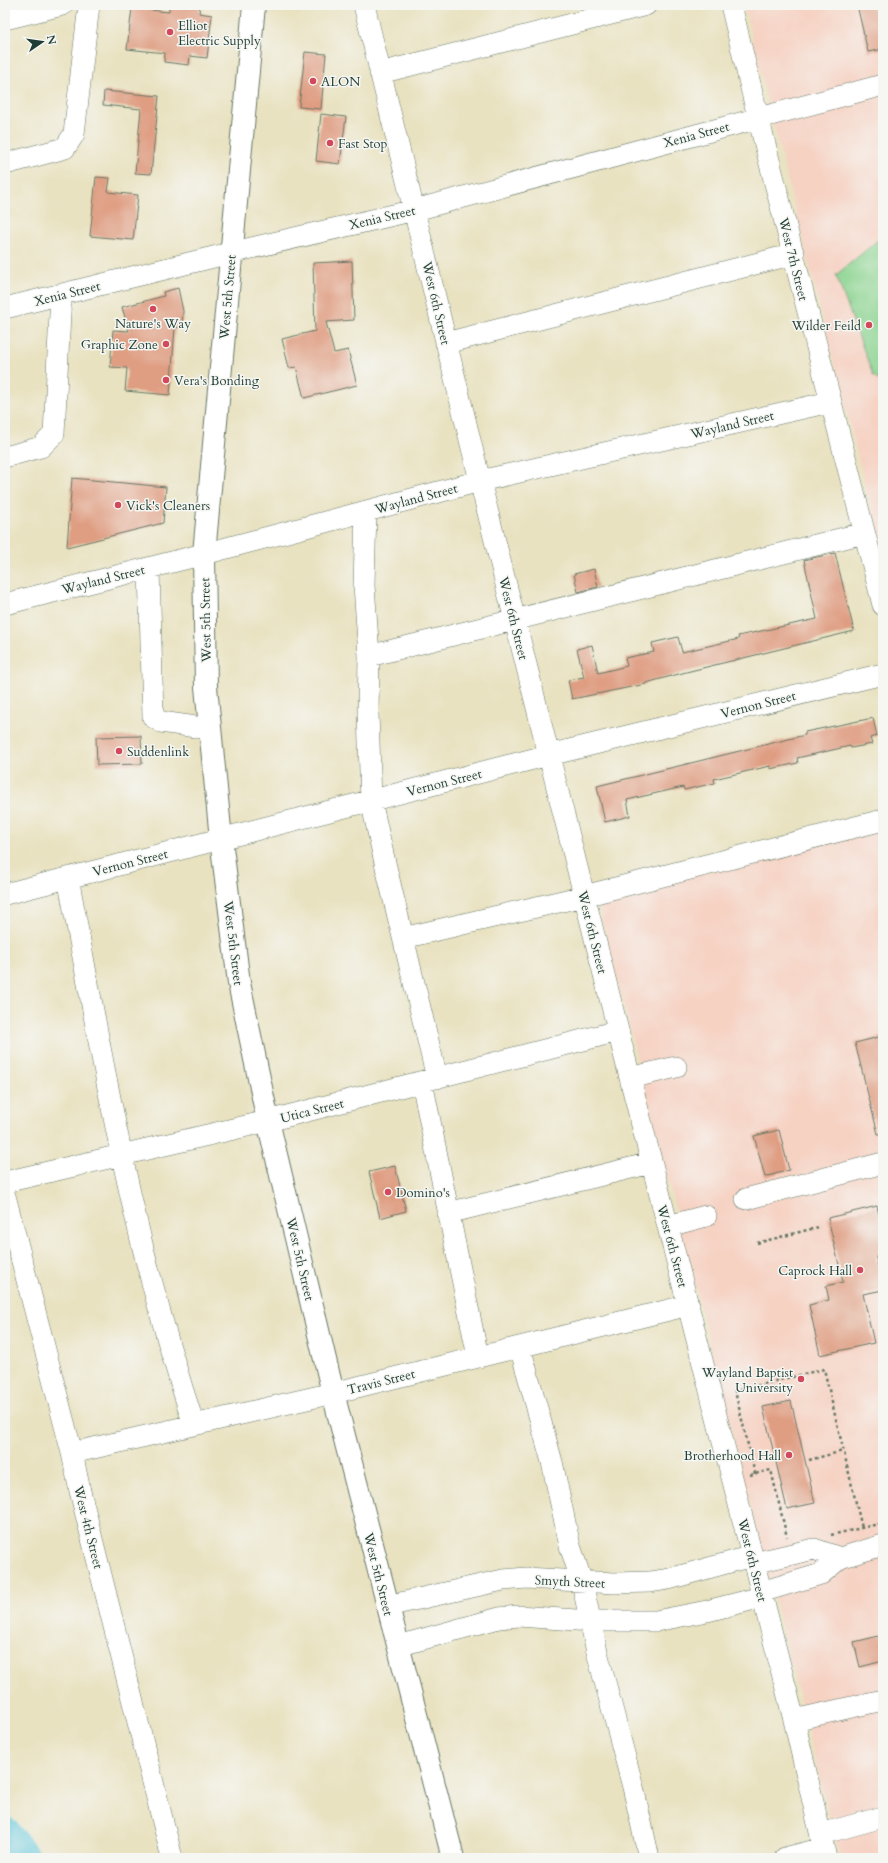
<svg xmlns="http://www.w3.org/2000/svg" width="888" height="1863" font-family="Cardo,serif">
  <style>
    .built { fill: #f6d2c3 }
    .green { fill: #8ad38f; stroke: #548862 }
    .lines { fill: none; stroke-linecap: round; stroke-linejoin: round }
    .river { stroke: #5dc5da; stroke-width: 30 }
    .building { fill: #df9d82 }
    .minor-casing { stroke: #667765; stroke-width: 22 }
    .major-casing { stroke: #667765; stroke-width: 24 }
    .path { stroke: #667765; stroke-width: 2.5; stroke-dasharray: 3 3; stroke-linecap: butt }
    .minor { stroke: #fff; stroke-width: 21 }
    .major { stroke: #fff; stroke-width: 22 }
    .poi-dot { fill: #d1495b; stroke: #f6f6f2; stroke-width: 1.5 }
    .labels { text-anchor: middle; stroke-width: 3; stroke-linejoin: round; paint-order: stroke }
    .poi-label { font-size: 13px; fill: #1f3d34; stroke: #f6f6f2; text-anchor: start }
    .street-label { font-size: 13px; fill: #1f3d34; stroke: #f6f6f2 }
  </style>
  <rect width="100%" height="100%" fill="#f6f6f2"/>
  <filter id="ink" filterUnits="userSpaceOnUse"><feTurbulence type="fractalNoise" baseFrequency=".025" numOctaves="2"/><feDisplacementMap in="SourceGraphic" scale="8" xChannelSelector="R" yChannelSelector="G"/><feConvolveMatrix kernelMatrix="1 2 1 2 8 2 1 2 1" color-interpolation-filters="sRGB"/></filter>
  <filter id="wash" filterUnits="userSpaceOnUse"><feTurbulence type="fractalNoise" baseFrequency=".012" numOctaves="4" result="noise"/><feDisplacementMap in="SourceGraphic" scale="16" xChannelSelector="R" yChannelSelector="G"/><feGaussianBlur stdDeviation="0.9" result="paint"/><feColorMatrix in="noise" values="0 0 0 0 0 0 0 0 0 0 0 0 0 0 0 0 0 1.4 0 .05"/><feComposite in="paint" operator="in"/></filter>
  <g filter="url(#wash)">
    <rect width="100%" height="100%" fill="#e9e2c1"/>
    <path class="built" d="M744 5H883V556L762 79Z
      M883 828V1858H840L597 900Z"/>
    <path class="green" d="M883 236V384L873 375 836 275Z"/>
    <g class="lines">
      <path class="river" d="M5 1832 25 1858"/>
    </g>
    <g id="blocks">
      <path class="building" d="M169 5H200L199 13 212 15 207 58 190 56 189 65 164 62 165 53 127 49 132 8 169 12Z
        M857 5H883V49L868 52Z
        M305 52 326 54 321 109 299 107Z
        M104 91 159 96 151 174 135 173 141 109 103 105Z
        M321 114 346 117 340 164 316 161Z
        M96 177 110 178 108 192 138 195 133 240 90 236Z
        M352 261 354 320 326 322 334 353 348 350 357 385 304 398 296 367 289 368 282 339 315 331 313 263Z
        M178 288 183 311 182 328 175 327 170 395 125 391 127 368 110 367 113 330 129 331 122 307 164 296 163 292Z
        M72 478 166 487 163 523 67 547Z
        M835 553 854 631 686 672 646 683V684L572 699 568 680 584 677 577 649 592 645 598 673 627 666 625 658 654 652 652 643 678 637 682 652 739 639 738 636 817 619 804 560Z
        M594 569 598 587 578 592 574 574Z
        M873 718 877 736 870 738 872 744 851 748 850 746 797 758 798 763 770 769V766L714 779 715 783 684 790 683 787 627 800 630 816 605 822 597 786 805 735V732Z
        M141 736 142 764 97 765 96 737Z
        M883 1036V1134H878L855 1043Z
        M779 1130 789 1170 765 1177 754 1136Z
        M395 1166 406 1211 380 1218 369 1172Z
        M877 1206 883 1232V1256L876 1257 883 1290 863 1294 874 1343 820 1355 809 1305 829 1300 826 1286 843 1282 828 1218Z
        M791 1401 815 1503 787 1509 763 1407Z
        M883 1635V1661L860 1667 854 1642Z"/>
    </g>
  </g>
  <g filter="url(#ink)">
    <use href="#blocks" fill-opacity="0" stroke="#667765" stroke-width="1"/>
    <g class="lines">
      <g class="minor-casing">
        <path id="minor" d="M364 5 480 481 630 1078 794 1720 826 1858
          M731 5 758 117 883 605
          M5 19 62 5
          M380 73 646 5
          M5 164 65 148 74 134 89 5
          M5 308 230 253 415 210 883 85
          M446 343 794 254
          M5 457 41 447 54 434 61 294
          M366 511 364 585 369 656 368 713 371 801 386 867 437 1078
          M149 568 153 717 161 722 210 729
          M5 604 204 554 480 481 830 402
          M369 656 864 533
          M68 878C92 1002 113 1126 143 1248 158 1308 175 1367 194 1425
          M5 894 549 755 883 674
          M403 938 584 896 883 820
          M630 1078 676 1067
          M422 1082 478 1357
          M5 1182 268 1121 618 1031
          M5 1196 72 1453 80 1491 172 1858
          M746 1199 883 1163
          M448 1213 651 1163
          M668 1226 706 1216
          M520 1347 552 1462 570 1546 582 1582 597 1652 633 1787 649 1858
          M72 1453 333 1393 689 1305
          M754 1563 814 1549 840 1558
          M761 1592 821 1574 840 1558 883 1545
          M387 1606 503 1580 526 1578 614 1583 650 1582 669 1579 752 1556
          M398 1646 499 1618 518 1616 591 1621H656L707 1611 762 1597
          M794 1720 883 1700
          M821 1834 883 1817
          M785 1858 824 1848"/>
      </g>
      <g class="major-casing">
        <path id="major" d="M254 5 204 554 206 687 221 839 239 983 268 1121 333 1393 453 1858"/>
      </g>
      <path class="path" d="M757 1243 819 1227
        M809 1460 843 1451
        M755 1474 735 1391 824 1369 862 1528
        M750 1475 771 1470 787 1537
        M831 1535 883 1523"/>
      <use href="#minor" class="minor"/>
      <use href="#major" class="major"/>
    </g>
  </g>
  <g class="poi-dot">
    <circle cx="170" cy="32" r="4"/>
    <circle cx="313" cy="81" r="4"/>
    <circle cx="330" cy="143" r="4"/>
    <circle cx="153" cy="309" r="4"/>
    <circle cx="869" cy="325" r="4"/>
    <circle cx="166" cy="344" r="4"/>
    <circle cx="166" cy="380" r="4"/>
    <circle cx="118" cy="505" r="4"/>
    <circle cx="119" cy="751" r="4"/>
    <circle cx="388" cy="1192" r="4"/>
    <circle cx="860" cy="1270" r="4"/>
    <circle cx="801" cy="1379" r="4"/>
    <circle cx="789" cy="1455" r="4"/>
  </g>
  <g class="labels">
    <g class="poi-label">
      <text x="178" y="30">Elliot<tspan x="178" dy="15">Electric Supply</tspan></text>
      <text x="321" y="86">ALON</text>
      <text x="338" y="148">Fast Stop</text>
      <text x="153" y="328" text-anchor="middle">Nature's Way</text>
      <text x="861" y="330" text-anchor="end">Wilder Feild</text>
      <text x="158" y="349" text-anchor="end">Graphic Zone</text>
      <text x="174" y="385">Vera's Bonding</text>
      <text x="126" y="510">Vick's Cleaners</text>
      <text x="127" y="756">Suddenlink</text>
      <text x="396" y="1197">Domino's</text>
      <text x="852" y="1275" text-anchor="end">Caprock Hall</text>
      <text x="793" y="1377" text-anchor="end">Wayland Baptist<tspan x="793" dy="15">University</tspan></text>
      <text x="781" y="1460" text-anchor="end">Brotherhood Hall</text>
    </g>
    <g class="street-label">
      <text transform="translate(696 134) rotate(-15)" y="5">Xenia Street</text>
      <text transform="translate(382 217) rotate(-13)" y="5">Xenia Street</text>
      <text transform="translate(794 259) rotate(76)" y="5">West 7th Street</text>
      <text transform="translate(67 293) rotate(-14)" y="5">Xenia Street</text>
      <text transform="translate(227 297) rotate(-85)" y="5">West 5th Street</text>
      <text transform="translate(437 303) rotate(77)" y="5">West 6th Street</text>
      <text transform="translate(732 424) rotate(-13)" y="5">Wayland Street</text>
      <text transform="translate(416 498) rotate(-15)" y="5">Wayland Street</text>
      <text transform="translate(103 579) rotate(-14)" y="5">Wayland Street</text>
      <text transform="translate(514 618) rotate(76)" y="5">West 6th Street</text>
      <text transform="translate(205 620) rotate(-91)" y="5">West 5th Street</text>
      <text transform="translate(758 704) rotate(-14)" y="5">Vernon Street</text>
      <text transform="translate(444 782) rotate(-14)" y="5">Vernon Street</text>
      <text transform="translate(130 862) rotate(-14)" y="5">Vernon Street</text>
      <text transform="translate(593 932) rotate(76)" y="5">West 6th Street</text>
      <text transform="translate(234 943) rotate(83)" y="5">West 5th Street</text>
      <text transform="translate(312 1110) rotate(-14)" y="5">Utica Street</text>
      <text transform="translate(673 1246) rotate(75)" y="5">West 6th Street</text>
      <text transform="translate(301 1259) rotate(77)" y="5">West 5th Street</text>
      <text transform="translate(381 1381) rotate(-14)" y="5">Travis Street</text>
      <text transform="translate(89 1527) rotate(76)" y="5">West 4th Street</text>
      <text transform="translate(753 1560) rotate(76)" y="5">West 6th Street</text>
      <text transform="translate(379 1574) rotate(76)" y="5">West 5th Street</text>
      <text transform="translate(570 1581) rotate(3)" y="5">Smyth Street</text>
    </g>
  </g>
  <rect width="888" height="1863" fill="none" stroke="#f6f6f2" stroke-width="20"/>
  <g transform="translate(42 42) rotate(77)" stroke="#f6f6f2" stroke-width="3" paint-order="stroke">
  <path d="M0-3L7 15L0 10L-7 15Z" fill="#1f3d34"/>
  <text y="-6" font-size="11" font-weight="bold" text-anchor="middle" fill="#1f3d34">N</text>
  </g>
</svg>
